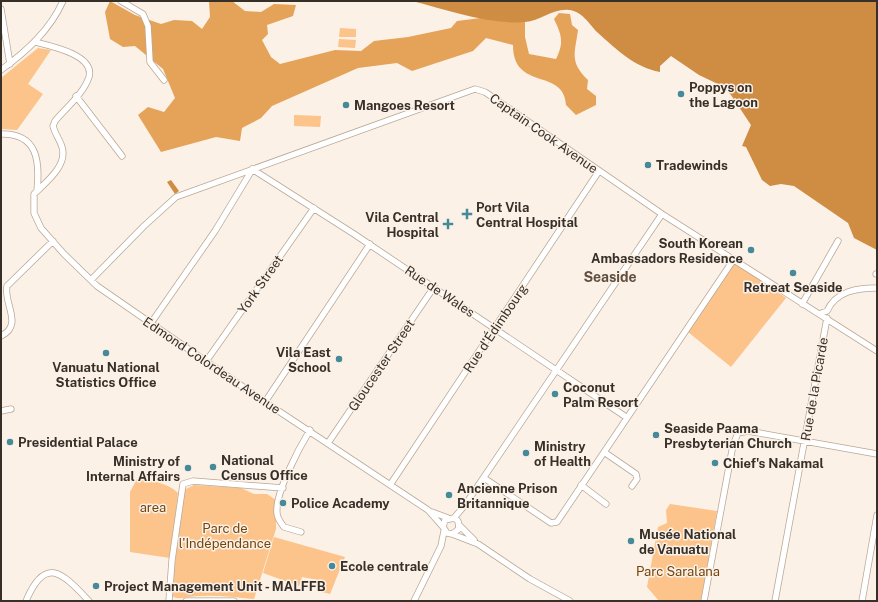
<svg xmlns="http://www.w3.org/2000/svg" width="878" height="602" font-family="'Public Sans',sans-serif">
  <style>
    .green { fill: #fcc38a }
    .forest { fill: #e5a259 }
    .water { fill: #cf8c43 }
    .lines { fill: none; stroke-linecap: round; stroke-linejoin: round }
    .minor-casing { stroke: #b9a796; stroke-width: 7 }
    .minor { stroke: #fff; stroke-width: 5.5 }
    .poi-dot { fill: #468999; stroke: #fcf1e6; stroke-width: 1.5 }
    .labels { text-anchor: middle; stroke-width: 3; stroke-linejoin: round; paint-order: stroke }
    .poi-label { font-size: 13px; font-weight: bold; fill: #373029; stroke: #fcf1e6; text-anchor: start }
    .street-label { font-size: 13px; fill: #373029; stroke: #fcf1e6 }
    .park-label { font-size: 13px; fill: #72450d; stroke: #fcf1e6 }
    .neighbourhood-label { font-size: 14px; font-weight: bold; fill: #5f4f40; stroke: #fcf1e6 }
  </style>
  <rect width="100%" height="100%" fill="#fcf1e6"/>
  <path class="green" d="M340 28 356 29V37H339Z
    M339 39 356 40 355 48 338 47Z
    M38 48 51 50 28 84 43 94 17 130 1 129V78Z
    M294 115 321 116 320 127 294 126Z
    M735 263 786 298 731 367 688 332Z
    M137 479C151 480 168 483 178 493L170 558 130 552V492Z
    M194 485 241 488 254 494H267L276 500V529L254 599C232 597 210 594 188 597 182 598 176 600 171 595L184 490Z
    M670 504 717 511 701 601H659L647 587 658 527 667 523 666 510Z
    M274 537 345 557 330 594 322 592 323 581 302 577 299 586 263 573Z"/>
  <path class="forest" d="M110 1 135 15 161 24 174 20 192 21 202 29 210 17 209 1H232L245 11 261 12 274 4 296 5 293 16 267 25 268 34 262 40 271 57 280 64 335 50 361 51 374 41 408 37 451 28 457 21 481 18 525 22V37L529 54 556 59C564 42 562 36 554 19L559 13 570 14 572 25 578 30C575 53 569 62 588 80L587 89 596 96V105L576 115 566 105C564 67 513 92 513 45L486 38 473 51 412 71 397 63 358 68 272 106 261 118 242 128 240 141 216 137 161 152 138 115 148 107 164 112 175 98 163 69 135 46 123 47 110 39 105 12Z"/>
  <path class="water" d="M412 1H877V250L854 238 848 223 794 186 781 184 770 186 762 180 746 147 742 146 751 125 731 95 722 86 699 75 671 56 660 66V72C634 67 616 49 597 32 589 24 582 11 569 10 554 8 540 21 525 22 488 25 448 10 412 1Z
    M171 180 179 191 175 194 167 182Z"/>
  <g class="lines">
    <g class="minor-casing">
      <path id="minor" d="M121 1 143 14 148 26 150 62 164 80
        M1 9 10 64
        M35 42C51 46 95 55 89 77 84 93 66 108 55 121L53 126C55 134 60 140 62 147 68 166 45 183 34 194V213L41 228 64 254 97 286 265 402 428 510 443 527
        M1 70C27 51 50 30 63 1
        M76 96 122 156
        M1 134C38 133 40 162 37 191
        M252 169 354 234 626 417
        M876 274H877
        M91 280 144 226 176 197 475 89 485 92 662 214 877 351
        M802 304 838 241
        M819 314 827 311C836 291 857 288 877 288
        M151 323 215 231 252 170
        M1 336C24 325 3 303 7 286L53 241
        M207 360 314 208
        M265 402 370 244
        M1 411 11 409
        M328 443 434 287
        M604 452 636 474 637 479 632 486
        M484 478 551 523 557 522 734 259
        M390 485 599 171
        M581 485 606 504
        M432 512 448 518
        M454 518 458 521 459 529 452 534 447 533 443 527 445 520 454 518 465 505 662 214
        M459 525 474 540
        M301 532 284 527C281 523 277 518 277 513 275 493 299 448 310 430
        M452 534 478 544 530 579 570 601
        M26 601C46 553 64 575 89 601
        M169 601 172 560 183 484 193 481 283 488
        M186 601H234
        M414 601 441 546 444 531
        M704 601 733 445 738 433 748 431 877 454
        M775 601 827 318
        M862 601 877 515"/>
    </g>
    <use href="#minor" class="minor"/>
  </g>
  <g class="poi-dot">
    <circle cx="681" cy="94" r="4"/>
    <circle cx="346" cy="105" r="4"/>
    <circle cx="648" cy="165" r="4"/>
    <path d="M465 208h4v4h4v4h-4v4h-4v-4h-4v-4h4z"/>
    <path d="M446 218h4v4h4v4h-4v4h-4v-4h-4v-4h4z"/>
    <circle cx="751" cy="250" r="4"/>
    <circle cx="793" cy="273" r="4"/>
    <circle cx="106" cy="353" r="4"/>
    <circle cx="339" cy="359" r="4"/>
    <circle cx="555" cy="394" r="4"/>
    <circle cx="656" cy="435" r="4"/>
    <circle cx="10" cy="442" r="4"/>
    <circle cx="526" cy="453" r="4"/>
    <circle cx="715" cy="463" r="4"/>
    <circle cx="213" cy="467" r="4"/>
    <circle cx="188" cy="468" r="4"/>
    <circle cx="449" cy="495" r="4"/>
    <circle cx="283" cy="503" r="4"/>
    <circle cx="631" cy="541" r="4"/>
    <circle cx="332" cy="566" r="4"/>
    <circle cx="96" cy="586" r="4"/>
  </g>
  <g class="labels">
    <g class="poi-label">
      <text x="689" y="92">Poppys on<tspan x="689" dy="15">the Lagoon</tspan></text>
      <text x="354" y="110">Mangoes Resort</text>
      <text x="656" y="170">Tradewinds</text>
      <text x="476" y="212">Port Vila<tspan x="476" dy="15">Central Hospital</tspan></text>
      <text x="439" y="222" text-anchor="end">Vila Central<tspan x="439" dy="15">Hospital</tspan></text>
      <text x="743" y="248" text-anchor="end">South Korean<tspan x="743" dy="15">Ambassadors Residence</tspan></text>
      <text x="793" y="292" text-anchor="middle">Retreat Seaside</text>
      <text x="331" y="357" text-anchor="end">Vila East<tspan x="331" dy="15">School</tspan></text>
      <text x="106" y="372" text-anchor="middle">Vanuatu National<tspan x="106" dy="15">Statistics Office</tspan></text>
      <text x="563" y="392">Coconut<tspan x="563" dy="15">Palm Resort</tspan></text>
      <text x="664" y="433">Seaside Paama<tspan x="664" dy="15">Presbyterian Church</tspan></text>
      <text x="18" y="447">Presidential Palace</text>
      <text x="534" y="451">Ministry<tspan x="534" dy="15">of Health</tspan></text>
      <text x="221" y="465">National<tspan x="221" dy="15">Census Office</tspan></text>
      <text x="180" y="466" text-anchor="end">Ministry of<tspan x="180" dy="15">Internal Affairs</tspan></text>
      <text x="723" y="468">Chief's Nakamal</text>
      <text x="457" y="493">Ancienne Prison<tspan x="457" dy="15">Britannique</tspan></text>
      <text x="291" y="508">Police Academy</text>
      <text x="639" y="539">Musée National<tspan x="639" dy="15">de Vanuatu</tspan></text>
      <text x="340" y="571">Ecole centrale</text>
      <text x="104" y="591">Project Management Unit - MALFFB</text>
    </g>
    <g class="street-label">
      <text transform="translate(544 133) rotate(35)" y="5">Captain Cook Avenue</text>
      <text transform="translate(260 284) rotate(-55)" y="5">York Street</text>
      <text transform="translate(440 291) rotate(34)" y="5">Rue de Wales</text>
      <text transform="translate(495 328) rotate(-56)" y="5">Rue d'Édimbourg</text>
      <text transform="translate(212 365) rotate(34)" y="5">Edmond Colordeau Avenue</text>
      <text transform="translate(381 365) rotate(-56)" y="5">Gloucester Street</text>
      <text transform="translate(814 389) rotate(-80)" y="5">Rue de la Picarde</text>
    </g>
    <g class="park-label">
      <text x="153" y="512">area</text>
      <text x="225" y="533">Parc de<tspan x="225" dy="15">l'Indépendance</tspan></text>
      <text x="678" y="576">Parc Saralana</text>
    </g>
    <g class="neighbourhood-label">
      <text x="610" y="282">Seaside</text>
    </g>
  </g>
  <rect width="878" height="602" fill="none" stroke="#373029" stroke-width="4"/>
</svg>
